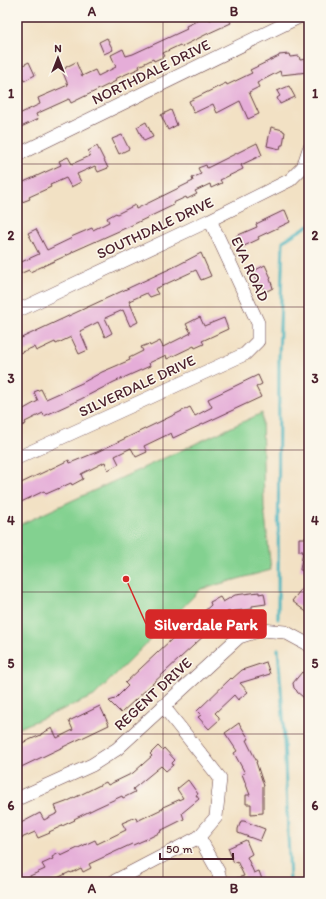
<svg xmlns="http://www.w3.org/2000/svg" width="326" height="899" font-family="Itim,sans-serif">
  <style>
    .green { fill: #83d190; stroke: #66785e }
    .lines { fill: none; stroke-linecap: round; stroke-linejoin: round }
    .stream { stroke: #43b2bd; stroke-width: 3 }
    .building { fill: #e5add8 }
    .minor-casing { stroke: #633c42; stroke-width: 14 }
    .minor { stroke: #fff; stroke-width: 13 }
    .grid { fill: none; stroke: #4a1f2b; stroke-width: 1; stroke-opacity: 0.55 }
    .labels { text-anchor: middle; stroke-width: 3; stroke-linejoin: round; paint-order: stroke }
    .street-label { font-size: 15px; fill: #4a1f2b; stroke: #fbf7ec }
    .leader { fill: none; stroke: #d62828; stroke-width: 1.5 }
    .callout-dot { fill: #d62828; stroke: #fbf7ec; stroke-width: 1.5 }
    .callout { fill: #d62828; stroke: #d62828; stroke-width: 1.5 }
    .callout-label { font-size: 16px; text-anchor: middle; font-weight: bold; fill: #fff }
    .neatline { fill: none; stroke: #4a1f2b; stroke-width: 1.5 }
    .grid-label { font-size: 13px; text-anchor: middle; font-weight: bold; fill: #4a1f2b }
  </style>
  <rect width="100%" height="100%" fill="#fbf7ec"/>
  <filter id="ink" filterUnits="userSpaceOnUse"><feTurbulence type="fractalNoise" baseFrequency=".025" numOctaves="2"/><feDisplacementMap in="SourceGraphic" scale="8" xChannelSelector="R" yChannelSelector="G"/><feConvolveMatrix kernelMatrix="1 2 1 2 8 2 1 2 1" color-interpolation-filters="sRGB"/></filter>
  <filter id="wash" filterUnits="userSpaceOnUse"><feTurbulence type="fractalNoise" baseFrequency=".012" numOctaves="4" result="noise"/><feDisplacementMap in="SourceGraphic" scale="16" xChannelSelector="R" yChannelSelector="G"/><feGaussianBlur stdDeviation="0.9" result="paint"/><feColorMatrix in="noise" values="0 0 0 0 0 0 0 0 0 0 0 0 0 0 0 0 0 1.4 0 .05"/><feComposite in="paint" operator="in"/></filter>
  <g filter="url(#wash)">
    <rect width="100%" height="100%" fill="#f2e1c4"/>
    <path class="green" d="M262 413 264 507 271 570 201 589 94 696 17 729V526Z"/>
    <g class="lines">
      <path class="stream" d="M278 619 279 358 283 241 309 225
        M278 649 283 715 290 882"/>
    </g>
    <g id="blocks">
      <path class="building" d="M197 17H208L210 20 215 17H228L231 23 207 34 181 47 180 45 163 53 165 56 154 61 153 59 139 66 140 68 115 79 116 81 71 103 69 99 36 114 38 119 21 127 17 120V115L40 104 38 98 68 85 62 70 66 68V67L76 62 82 76 95 70 98 76 116 67 111 55 123 49 126 56 133 54 187 29 186 26 199 20Z
        M107 38 113 50 104 54 99 42Z
        M289 54 290 57 299 56 300 60 307 59 308 72 281 75 280 71 257 83 259 87 249 92 259 114 248 119 240 101 217 113 213 104 194 113 189 101 226 83 227 85 252 73 250 70 279 56V55Z
        M29 62 35 75 24 81 17 68Z
        M289 86 295 97 280 104 277 98 280 96 277 91Z
        M171 110 177 125 168 130 161 115Z
        M146 122 153 137 144 141 137 127Z
        M271 127 283 130V131L285 132 283 145H281L280 149 267 146Z
        M122 135 129 149 119 154 112 139Z
        M257 143 262 155 241 165 243 169 220 180 222 183 211 188 210 184 195 191 197 194 187 199 186 197 173 203 174 205 130 226 72 252V253L30 272 29 270 17 275V264L39 254 28 233 36 229 47 250 72 238 71 237 92 228 93 230 109 222 107 218 116 213 117 214 135 205 136 209 193 181 192 178 201 174 198 168 206 165 207 168Z
        M97 146 108 168 98 172 95 166 77 174 81 182 71 187 66 178 50 185 51 187 29 197 30 199 17 204V185L61 165 59 161 68 157 72 164 90 156 88 151Z
        M285 210 290 222 258 237 259 239 242 247 236 236 257 227 256 224Z
        M201 253 211 276 201 280 196 270 155 289 158 294 150 297 147 293 129 301 138 322 130 326 123 310 105 318 112 333 105 337 98 322 80 331 88 350 79 354 71 337 56 344 55 342 36 351 34 347 17 354V340L178 265Z
        M265 265 271 278 270 279 273 288 265 292 261 284 258 285 252 272Z
        M200 317 204 326 224 318 228 329 202 341 204 344 195 348 194 346 167 359 166 355 149 363 150 366 114 382 81 399 44 416 43 413 25 422 26 424 17 428V404L20 411 38 401 34 392 41 389 46 399 82 383 102 372 130 360 129 358 143 351 141 347 149 344 150 346 160 341 163 347 191 333 186 324Z
        M258 375 262 384 256 387 261 397 173 438 171 433 144 446 147 452 136 457 131 448 115 456 119 464 108 470 105 462 81 474 83 479 72 485 71 483 46 494 44 491 17 504V485L69 460 70 463 75 461 97 452 180 412 190 407 195 416 212 407 208 399Z
        M299 538H309V571L300 570 303 551H299Z
        M303 587 309 591V614L292 601Z
        M259 592V594L264 593 266 604 252 606V609L227 612 229 617 206 629 208 632 121 713 109 701 115 699 128 686 125 683 173 638 172 637 182 628 184 630 211 605 210 602 220 597 223 602 235 595Z
        M266 662 270 674 240 683 248 692 238 700 234 695 215 713 219 717V720L209 729 198 717 201 715 197 711 231 678 232 679 242 670Z
        M302 672 309 677V702L297 692V691L294 688 293 683Z
        M100 706 109 725 17 769V745L41 735V734L52 728 57 738 73 730 69 721Z
        M239 723 249 739 246 740 257 762H256L264 786H263V813L251 814V804H246V795H250L242 774 245 773 234 753 237 751 225 733Z
        M158 746 162 750 164 748 175 760 172 763 173 765 166 771 161 766 133 789 135 792 123 798 122 796 96 808 74 819 75 820 49 832 50 833 38 838 35 832 17 840V825L40 813 44 820 58 813 55 806 66 802 106 782 108 785 133 773 152 756 150 754Z
        M188 780 198 794 196 795 199 799 182 813 184 819 160 831 161 832 149 838 133 845 132 844 89 864 91 868 83 872 81 868 71 873 70 872 49 882H17L45 869 42 864 53 859 52 857 59 853 61 856 95 840 97 844 126 830 122 823 136 817 137 821 164 808 163 807 183 798 177 789Z
        M241 821H244L265 829 260 841 238 833V829Z
        M246 840 252 854 247 857 254 873 259 871 263 882H230V880L244 876 237 861 234 863 228 848Z"/>
    </g>
  </g>
  <g filter="url(#ink)">
    <use href="#blocks" fill-opacity="0" stroke="#633c42" stroke-width="1"/>
    <g class="lines">
      <g class="minor-casing">
        <path id="minor" d="M17 155 299 17
          M17 311 210 220 290 180 303 167 309 149
          M17 458 245 354 258 341V323L210 220
          M17 799 92 765 117 749 239 637 261 630 285 632 309 645
          M199 837 218 871 221 882
          M113 882 199 837 216 817 220 778 163 706"/>
      </g>
      <use href="#minor" class="minor"/>
    </g>
  </g>
  <path class="grid" d="M163 17V882M17 164H309M17 307H309M17 450H309M17 592H309M17 734H309"/>
  <g class="labels">
    <g class="street-label">
      <text transform="translate(151 72) rotate(-26)" y="5">NORTHDALE DRIVE</text>
      <text transform="translate(155 228) rotate(-25)" y="5">SOUTHDALE DRIVE</text>
      <text transform="translate(250 269) rotate(65)" y="5">EVA ROAD</text>
      <text transform="translate(137 386) rotate(-25)" y="5">SILVERDALE DRIVE</text>
      <text transform="translate(153 694) rotate(-43)" y="5">REGENT DRIVE</text>
    </g>
  </g>
  <path class="leader" d="M126 579L146 624"/>
  <circle class="callout-dot" cx="126" cy="579" r="4"/>
  <rect class="callout" x="146" y="610" width="120" height="28" rx="4"/>
  <g class="callout-label">
    <text x="206" y="630">Silverdale Park</text>
  </g>
  <rect width="326" height="899" fill="none" stroke="#fbf7ec" stroke-width="44"/>
  <g transform="translate(58 58)" stroke="#fbf7ec" stroke-width="3" paint-order="stroke">
  <path d="M0-3L7 15L0 10L-7 15Z" fill="#4a1f2b"/>
  <text y="-6" font-size="11" font-weight="bold" text-anchor="middle" fill="#4a1f2b">N</text>
  </g>
  <path d="M160 853v6h73v-6" fill="none" stroke="#4a1f2b" stroke-width="2"/>
  <text x="166" y="853" font-size="12" fill="#4a1f2b" stroke="#fbf7ec" stroke-width="3" paint-order="stroke">50 m</text>
  <rect x="22" y="22" width="282" height="855" class="neatline"/>
  <g class="grid-label">
    <text x="92" y="16">A</text>
    <text x="234" y="16">B</text>
    <text x="11" y="98">1</text>
    <text x="315" y="98">1</text>
    <text x="11" y="240">2</text>
    <text x="315" y="240">2</text>
    <text x="11" y="383">3</text>
    <text x="315" y="383">3</text>
    <text x="11" y="525">4</text>
    <text x="315" y="525">4</text>
    <text x="11" y="668">5</text>
    <text x="315" y="668">5</text>
    <text x="11" y="810">6</text>
    <text x="315" y="810">6</text>
    <text x="92" y="893">A</text>
    <text x="234" y="893">B</text>
  </g>
</svg>
